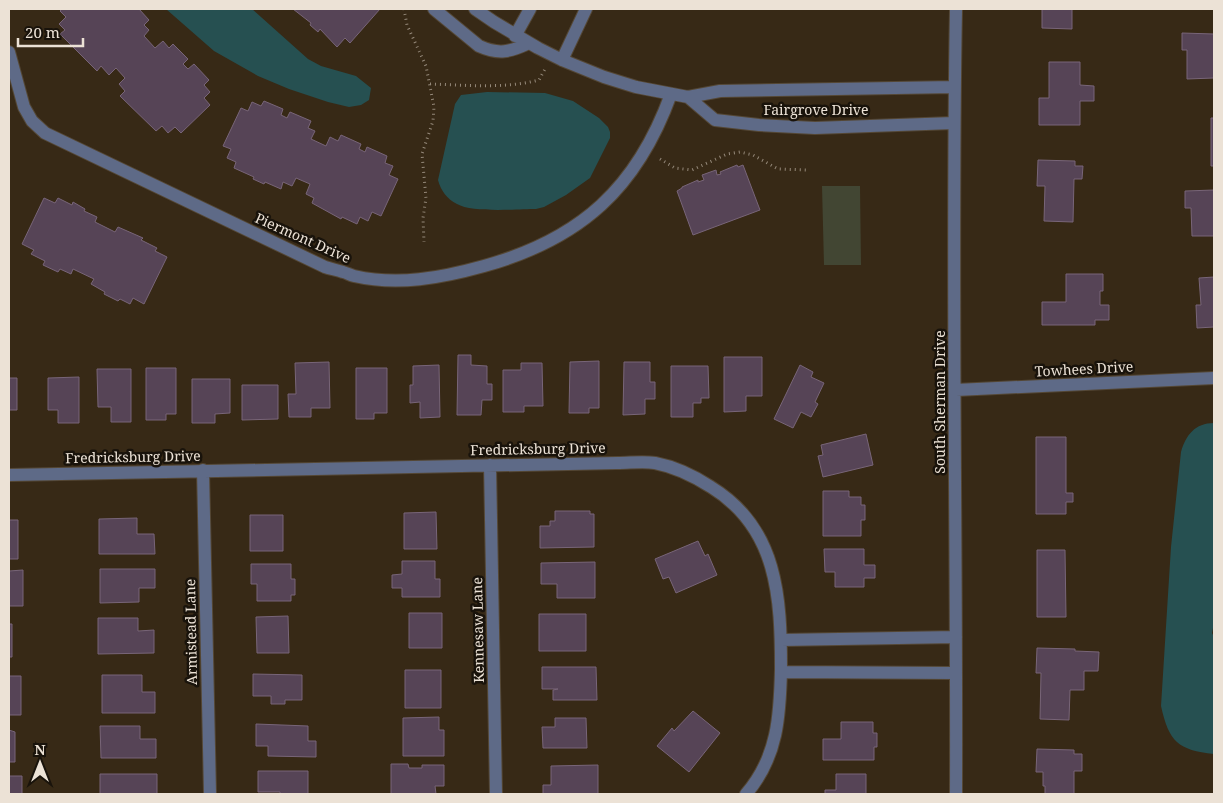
<svg xmlns="http://www.w3.org/2000/svg" width="1223" height="803" font-family="'Noto Serif',serif">
  <style>
    .green { fill: #424633 }
    .water { fill: #265051 }
    .building { fill: #564456; stroke: #786578 }
    .lines { fill: none; stroke-linecap: round; stroke-linejoin: round }
    .minor-casing { stroke: #544735; stroke-width: 14 }
    .path { stroke: #95897a; stroke-width: 3; stroke-dasharray: 1 4; stroke-linecap: butt }
    .minor { stroke: #5e6a87; stroke-width: 12 }
    .labels { text-anchor: middle; stroke-width: 5; stroke-linejoin: round; paint-order: stroke }
    .street-label { font-size: 14px; fill: #ece2d6; stroke: #19130b }
  </style>
  <rect width="100%" height="100%" fill="#372916"/>
  <path class="green" d="M822 186H860L861 265H824Z"/>
  <path class="water" d="M166 9H252L308 59 321 66 356 76 371 88 369 100 361 105 349 107 328 102 289 89 258 76 214 51Z
    M487 92 545 93 573 101 599 118 608 127 610 132V138L590 178 566 195 544 207 536 209C517 209 472 213 457 204 447 199 441 191 438 180L455 104 461 95Z
    M1214 423V623L1212 633 1214 637V754C1178 750 1169 742 1161 706L1171 547 1181 452C1186 435 1195 423 1214 423Z"/>
  <path class="building" d="M62 9H139L149 20 144 25 149 30 144 36 155 48 163 41 169 48 173 44 188 59 183 64 188 69 194 64 209 80 204 85 210 92 204 98 210 105 181 133 175 127 168 133 162 126 156 131 120 96 125 91 119 84 125 78 116 68 109 75 101 66 97 71 60 34 65 30 59 24 66 17 60 11Z
    M293 9H380L350 43 345 38 337 47 320 29 318 32 310 25 311 23Z
    M1042 9H1072V29L1042 28Z
    M1182 33 1214 34V78L1187 79V50H1182Z
    M1049 62H1080V85L1094 86V101H1080V125H1039V98H1049Z
    M264 101 283 109 281 115 287 118 290 112 311 121 308 128 315 131 311 139 326 146 330 137 338 141 341 135 361 144 359 149 365 152 367 147 387 156 385 163 393 166 389 175 398 179 381 216 372 212 368 221 360 217 357 224 342 217 341 219 312 203 314 198 306 194 310 184 296 178 292 186 283 182 281 189 265 182 264 184 253 179 254 177 234 168 236 162 227 158 231 149 223 146 241 108 248 111 252 102 261 106Z
    M1211 118H1214V166H1211Z
    M1038 160 1075 161V166H1083L1082 179H1074L1073 222 1044 221 1045 186H1037Z
    M737 165 738 167 743 165 760 210 693 235 677 191 682 188V187L698 180V182L704 180 702 175 716 170 717 175 721 174 720 172Z
    M1214 190V236H1192L1191 208H1185V191Z
    M44 198 55 203 58 198 72 205 73 202 85 209 84 211 97 217 95 222 115 232 118 227 143 238 141 240 157 248 155 251 167 257 144 304 133 298 130 304 120 299 118 301 104 294 105 292 91 284 94 279 73 269 71 274 60 269 58 272 43 265 45 261 31 254 34 250 22 244Z
    M1066 274H1103V291H1100V305H1109V320H1095V325H1042V302H1066Z
    M1214 277V327L1197 328 1196 305H1201L1199 278Z
    M458 355H471V365L487 366V384H492V400H482L481 415H457Z
    M724 357H762V396H746V411L724 412Z
    M599 361V408H589V413H569L570 362Z
    M329 362 330 408H311V417H289L288 394H296L295 363Z
    M624 362H650V382H655V399H645V414L623 415Z
    M521 363H542L543 406H524V412H503V370H521Z
    M439 365 440 417 420 418V402L410 403V385H413V366Z
    M800 365 813 372 811 377 824 383 815 402 818 404 811 417 801 412 793 428 774 419Z
    M671 366H708L709 398H701V403H693V417H671Z
    M146 368H176V414H166V420H146Z
    M356 368H387V413H374V419H356Z
    M97 369H131V422H111V407H98Z
    M79 377V423H58V410H48V378Z
    M9 378H17V410H9Z
    M192 379H230V413L215 414V423H192Z
    M242 385H278V419L242 420Z
    M866 434 873 465 823 477 818 456 823 455 821 445Z
    M1036 437H1066V493H1073V502H1066V514H1036Z
    M823 491H849V497H861V505H865V520H861V536H823Z
    M555 511H590V514H594V547L540 548V526H550V521H555Z
    M436 512 437 549H404V513Z
    M250 515H283V551H250Z
    M137 518V534H154L155 554H99V519Z
    M9 520H18V559H9Z
    M698 541 705 556 708 554 717 575 676 593 669 577 663 579 655 559Z
    M824 549H864V565H875V578H864V587H835V572H825Z
    M1037 550H1065L1066 617H1037Z
    M402 561H435V579H440V597H402V588H392V575L402 574Z
    M595 562V598H557V584H541V563Z
    M251 564H291V579H295V595H291V601H257V584H251Z
    M100 569H155V588H139V602L100 603Z
    M23 570V606H9V571Z
    M409 613H442V648H409Z
    M539 614H586V651H539Z
    M288 616 289 653H257L256 617Z
    M98 618H138V631L154 630V653L98 654Z
    M9 624H12V657H9Z
    M1037 648 1075 649V651L1099 652 1098 671H1084V690H1070L1069 720 1040 719 1041 673H1036Z
    M542 667H596L597 700H553V690L558 689H542Z
    M405 670H441V708H405Z
    M253 674 302 675V700H285V704H271V696H253Z
    M102 675H142V692H155V713H102Z
    M9 676H21V715H9Z
    M693 711 720 733 689 772 657 746 672 728 674 731Z
    M439 717V730H444V756H403V718Z
    M555 718H586L587 748H543L542 727H555Z
    M841 722H873V733H877V747H874V760H823V739H841Z
    M256 724 308 726V741H316V757L268 756V746H256Z
    M100 726H140V739H156V758H101Z
    M9 730 15 732V762H9Z
    M1037 749 1074 750V754H1082V771H1074V794H1045V786H1043V772H1036Z
    M391 764H408L409 768H422V765H444V786H435L436 794H391Z
    M598 765V794H543V785H551V766Z
    M258 771H308V794H280V792H258Z
    M100 774H157V794H100Z
    M836 774H866V794H825V790H836Z
    M9 776H22V794H9Z"/>
  <g class="lines">
    <g class="minor-casing">
      <path id="minor" d="M434 9 479 46C499 55 510 52 529 43
        M475 9 494 22 538 48 562 60 604 77 636 87 688 97 720 91 954 87
        M956 9C951 271 957 532 956 794
        M515 36 530 9
        M9 52 24 107 32 121 45 133 325 267C331 269 337 270 343 272 347 273 350 275 354 276 398 286 441 278 484 266 581 239 637 188 671 94
        M562 60 586 9
        M688 97 715 120 759 125 815 128 953 123
        M956 390 1214 378
        M490 465 496 794
        M203 470 210 794
        M9 475 617 463C630 463 643 461 655 463 676 467 694 476 711 487 778 528 781 598 781 669 780 715 778 757 746 794
        M781 640 956 637
        M781 672 956 673"/>
    </g>
    <path class="path" d="M404 9 407 25 426 66 434 107 433 121 422 154 426 198 423 218 424 242
      M430 84C466 85 504 89 539 80L545 69
      M660 159 675 168 692 170 727 154 740 152 753 155 778 169 807 170"/>
    <use href="#minor" class="minor"/>
  </g>
  <g class="labels">
    <g class="street-label">
      <text x="816" y="115">Fairgrove Drive</text>
      <text transform="translate(303 238) rotate(24)" y="5">Piermont Drive</text>
      <text transform="translate(1084 369) rotate(-3)" y="5">Towhees Drive</text>
      <text transform="translate(940 402) rotate(-90)" y="5">South Sherman Drive</text>
      <text transform="translate(538 449) rotate(-1)" y="5">Fredricksburg Drive</text>
      <text transform="translate(133 457) rotate(-1)" y="5">Fredricksburg Drive</text>
      <text transform="translate(478 630) rotate(-91)" y="5">Kennesaw Lane</text>
      <text transform="translate(191 632) rotate(-91)" y="5">Armistead Lane</text>
    </g>
  </g>
  <rect width="1223" height="803" fill="none" stroke="#ece2d6" stroke-width="20"/>
  <g transform="translate(40 763)" stroke="#19130b" stroke-width="4" paint-order="stroke">
  <path d="M0-4L9 19L0 12L-9 19Z" fill="#ece2d6"/>
  <text y="-8" font-size="14" font-weight="bold" text-anchor="middle" fill="#ece2d6">N</text>
  </g>
  <path d="M18 38v8h65v-8" fill="none" stroke="#ece2d6" stroke-width="2.5"/>
  <text x="25" y="38" font-size="15" fill="#ece2d6" stroke="#19130b" stroke-width="4" paint-order="stroke">20 m</text>
</svg>
